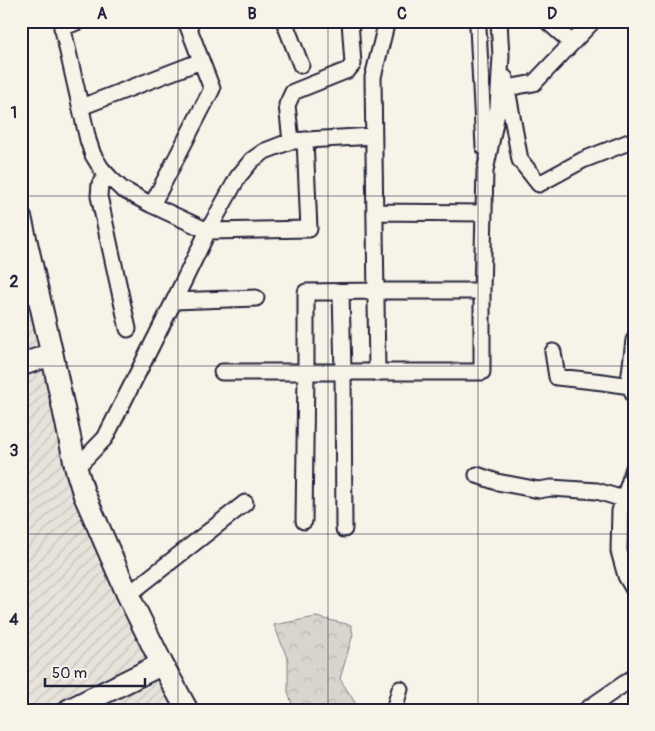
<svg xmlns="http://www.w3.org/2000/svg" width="655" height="731" font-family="Pangolin,sans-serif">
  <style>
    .industrial { fill: url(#industrial-furrows) }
    .forest { fill: url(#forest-crowns); stroke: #7d7c85 }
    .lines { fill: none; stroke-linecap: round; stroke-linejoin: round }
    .street-casing { stroke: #22223b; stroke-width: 19 }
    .secondary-casing { stroke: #22223b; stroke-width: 25 }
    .street { stroke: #f7f3e8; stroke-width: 15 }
    .secondary { stroke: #f7f3e8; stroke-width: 21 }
    .grid { fill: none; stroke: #22223b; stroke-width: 1; stroke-opacity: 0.55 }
    .neatline { fill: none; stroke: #22223b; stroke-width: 2 }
    .grid-label { font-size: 16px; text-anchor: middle; font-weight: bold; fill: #22223b }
  </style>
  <defs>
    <pattern id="industrial-furrows" width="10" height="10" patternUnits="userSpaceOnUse" patternTransform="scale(1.25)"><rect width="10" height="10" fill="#e7e3db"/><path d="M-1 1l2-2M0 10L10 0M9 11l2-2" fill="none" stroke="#c6c2bd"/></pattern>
    <pattern id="forest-crowns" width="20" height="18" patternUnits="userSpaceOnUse" patternTransform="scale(1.25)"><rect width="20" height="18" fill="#d8d5cf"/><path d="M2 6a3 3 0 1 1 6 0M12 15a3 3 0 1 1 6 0" fill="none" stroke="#b9b7b3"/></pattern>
  </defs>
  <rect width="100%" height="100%" fill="#f7f3e8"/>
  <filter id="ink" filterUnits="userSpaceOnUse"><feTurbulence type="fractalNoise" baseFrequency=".02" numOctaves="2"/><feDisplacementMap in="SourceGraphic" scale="10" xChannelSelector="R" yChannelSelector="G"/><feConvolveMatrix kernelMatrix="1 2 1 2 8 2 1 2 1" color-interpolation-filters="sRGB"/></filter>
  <g filter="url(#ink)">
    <path class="industrial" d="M21 269 69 479 174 710H21Z"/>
    <path class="forest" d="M316 617 351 625 353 634 340 679 356 704 358 710H294L288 692V660L274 625Z"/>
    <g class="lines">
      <g class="street-casing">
        <path id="street" d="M61 21 88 140 93 155 101 168 111 179 122 189 152 205 208 231 309 229 305 140
          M284 21 301 65
          M547 21 572 43
          M478 27 484 147
          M62 28 79 21
          M505 78 520 160 539 184 583 160 634 140
          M507 88 534 83 593 21
          M81 107 201 61
          M291 141 287 105 293 92 348 70 353 64 350 21
          M107 175 100 184 99 196 128 329
          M152 205 212 89 186 21
          M375 212 484 213
          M341 292 343 372 344 529
          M174 301 256 298
          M634 340 629 382 634 396
          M553 352 557 377 603 382 630 386
          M222 372H306V292L377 291H482
          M377 373 373 77 387 21
          M76 468 105 438 174 301 208 231 238 177 252 160 265 151 291 141 373 136
          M634 468 620 511 619 551 626 576 634 590
          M477 475 497 482 539 490 551 488 597 491 623 499
          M304 521 306 372H482V291L485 171 498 108 501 56 499 21
          M128 595 245 503
          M394 710 400 689
          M586 710 634 677"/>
      </g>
      <g class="secondary-casing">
        <path id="secondary" d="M21 219 52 354 76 468 84 494 128 595 162 664 187 710
          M21 365 52 354
          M69 710 162 664"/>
      </g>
      <use href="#street" class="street"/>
      <use href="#secondary" class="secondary"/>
    </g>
  </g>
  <path class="grid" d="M178 21V710M328 21V710M478 21V710M21 196H634M21 366H634M21 534H634"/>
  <rect width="655" height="731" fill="none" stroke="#f7f3e8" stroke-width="55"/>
  <path d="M45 678v8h100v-8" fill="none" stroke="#22223b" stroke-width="2.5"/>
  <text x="52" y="678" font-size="15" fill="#22223b" stroke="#f7f3e8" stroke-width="4" paint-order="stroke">50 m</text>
  <rect x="28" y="28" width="600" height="676" class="neatline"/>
  <g class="grid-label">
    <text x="102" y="19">A</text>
    <text x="252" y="19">B</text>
    <text x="402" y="19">C</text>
    <text x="552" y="19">D</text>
    <text x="14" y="118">1</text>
    <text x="14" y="287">2</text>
    <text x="14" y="456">3</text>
    <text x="14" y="625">4</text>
  </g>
</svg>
